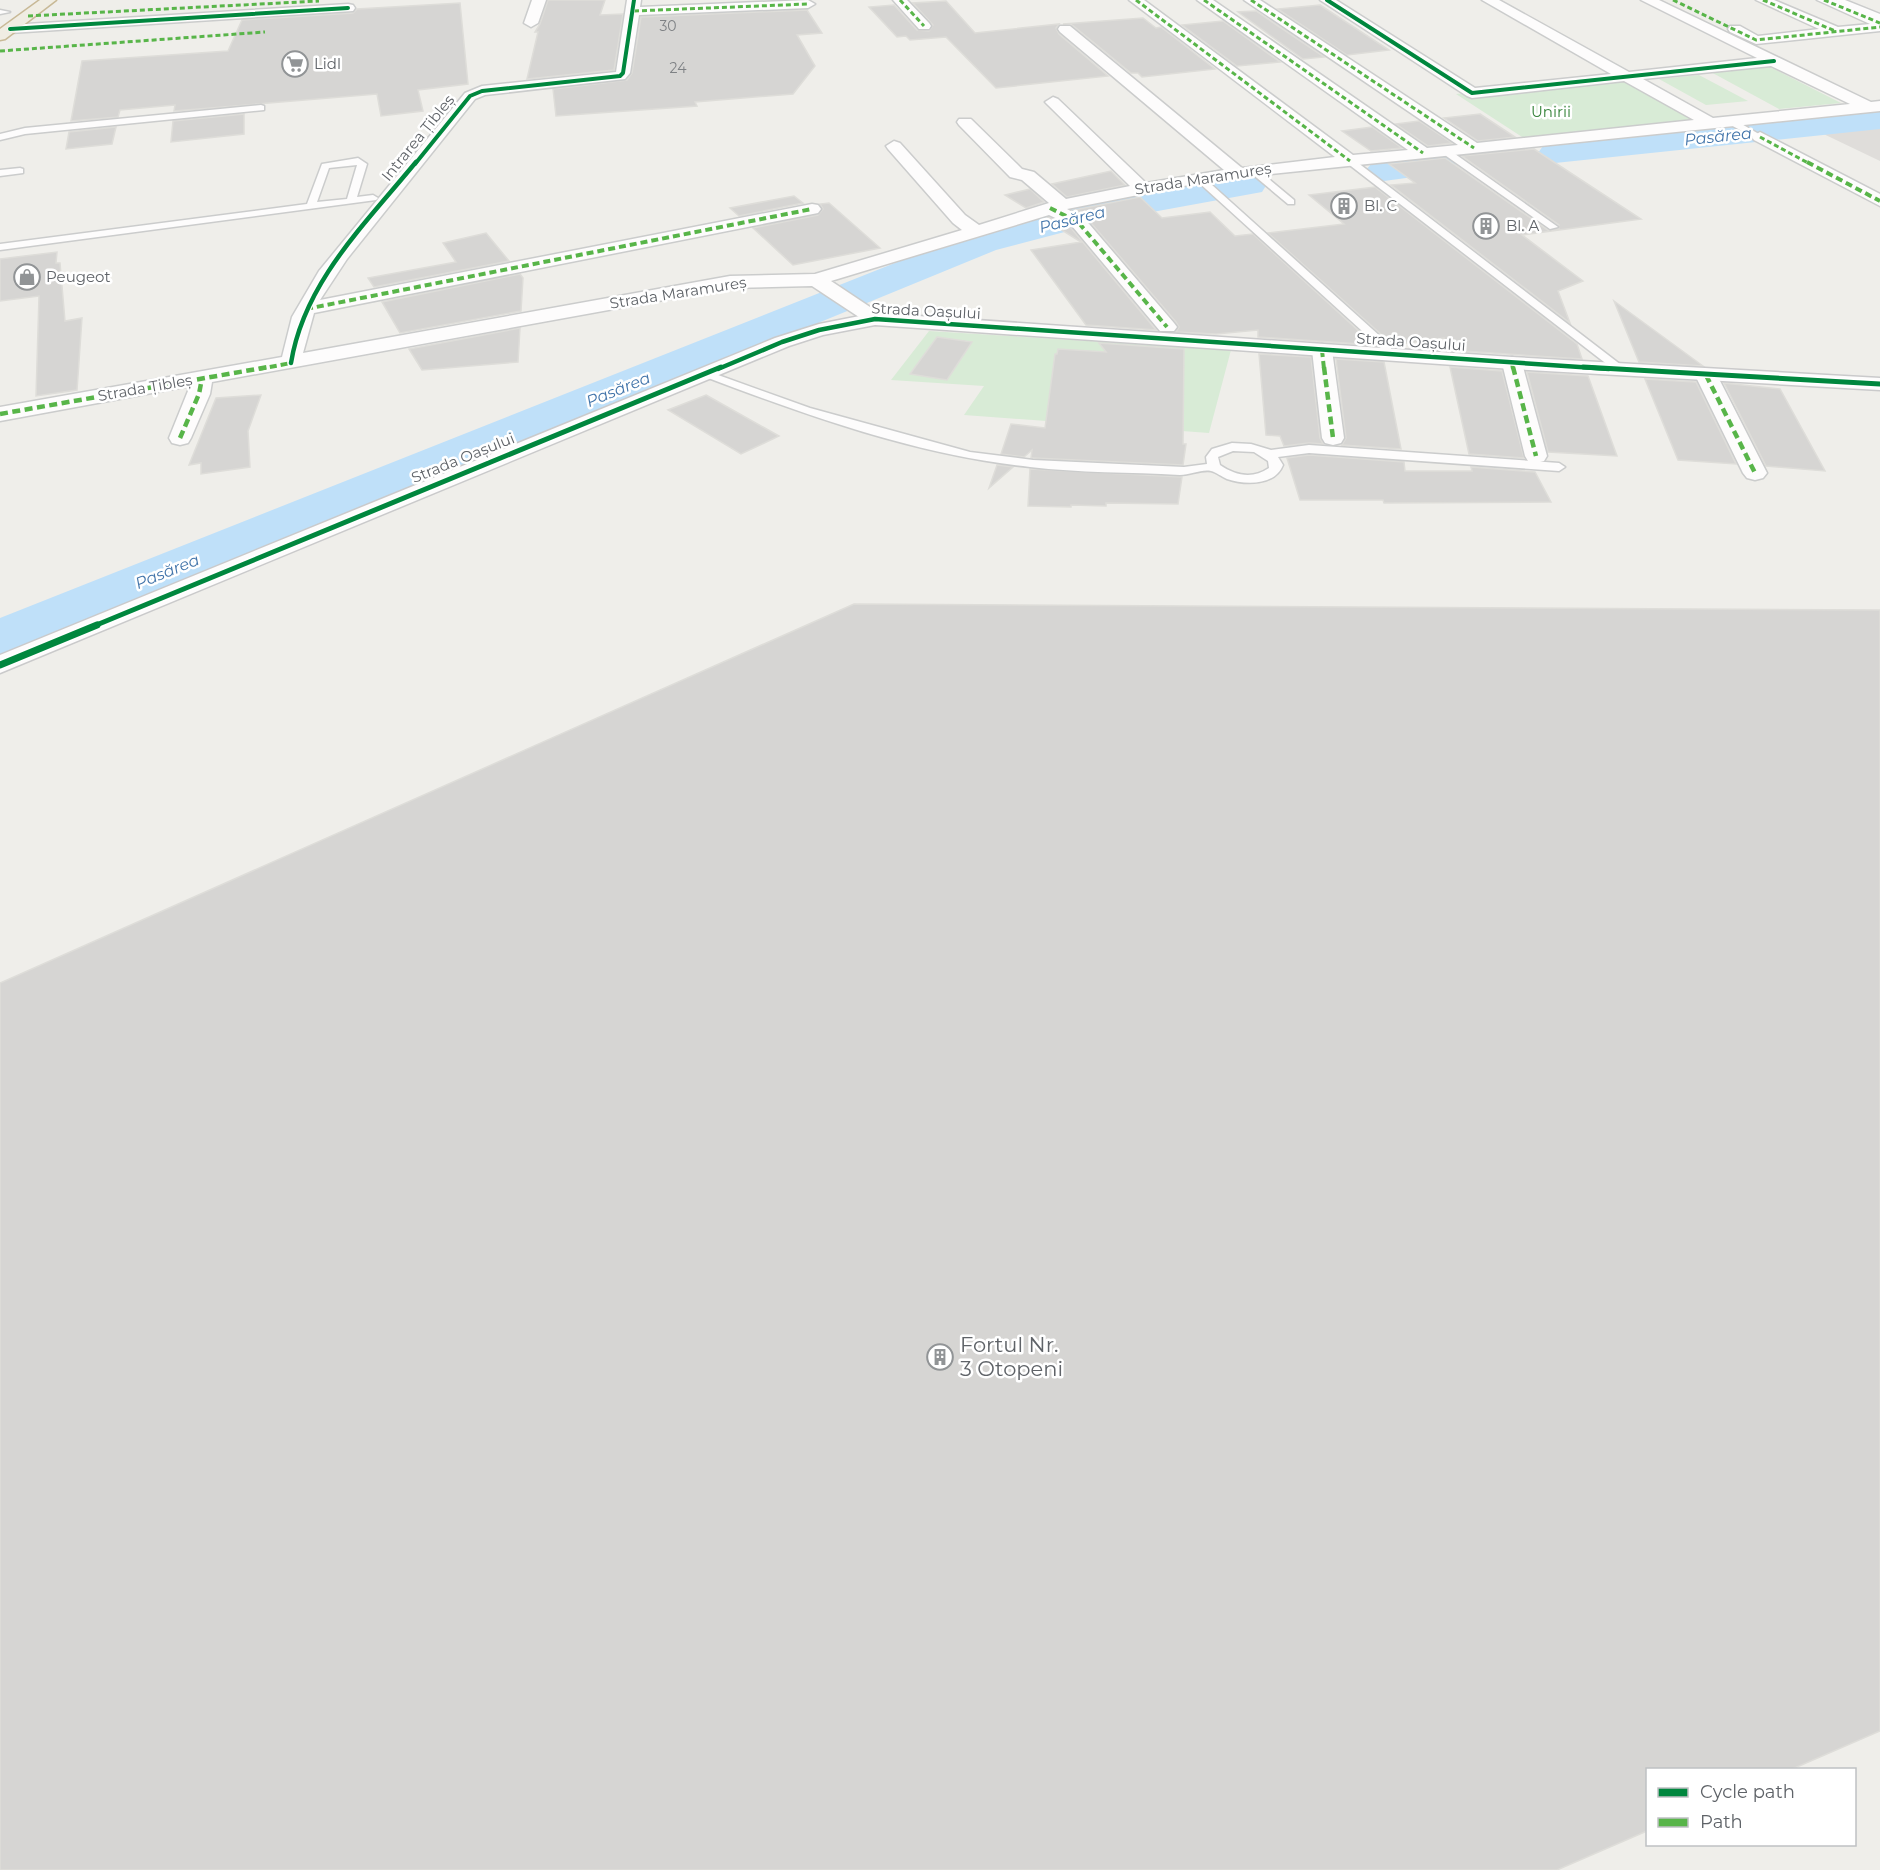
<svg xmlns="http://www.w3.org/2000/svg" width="1880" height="1870" font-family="Montserrat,sans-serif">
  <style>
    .industrial { fill: #dfddda }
    .green { fill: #d8ebd6 }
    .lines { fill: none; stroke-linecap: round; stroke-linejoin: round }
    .river { fill: #bfe0f9; fill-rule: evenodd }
    .building { fill: #d6d5d3; stroke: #deddd9; stroke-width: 1.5 }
    .lane-casing { stroke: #cbcccc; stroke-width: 3 }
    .street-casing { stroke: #cbcccc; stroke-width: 3 }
    .secondary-casing { stroke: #cacacb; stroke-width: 3 }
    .highway-casing { stroke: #c8b996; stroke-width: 3 }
    .lane { fill: #fdfcfc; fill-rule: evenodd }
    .street { fill: #fdfcfc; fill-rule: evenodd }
    .secondary { fill: #fdfcfc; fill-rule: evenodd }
    .highway { fill: #f0ede3; fill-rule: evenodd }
    .quiet-far2 { stroke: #58b549; stroke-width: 3; stroke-dasharray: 5 3; stroke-linecap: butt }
    .quiet-far1 { stroke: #58b549; stroke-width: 4; stroke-dasharray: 7 4; stroke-linecap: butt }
    .quiet { stroke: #58b549; stroke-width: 4.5; stroke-dasharray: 8 4.5; stroke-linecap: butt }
    .cycleway-far3-casing { stroke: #fff; stroke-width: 5 }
    .cycleway-far2-casing { stroke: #fff; stroke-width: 7 }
    .cycleway-far1-casing { stroke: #fff; stroke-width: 8 }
    .cycleway-casing { stroke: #fff; stroke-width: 10 }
    .cycleway-far3 { stroke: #00873e; stroke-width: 4 }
    .cycleway-far2 { stroke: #00873e; stroke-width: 4.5 }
    .cycleway-far1 { stroke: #00873e; stroke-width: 5 }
    .cycleway { stroke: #00873e; stroke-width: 7 }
    .labels { text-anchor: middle; stroke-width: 5; stroke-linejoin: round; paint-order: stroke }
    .far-number-label { font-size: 14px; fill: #7e8184 }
    .far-poi-label { font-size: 15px; fill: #5f6368; stroke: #fff; text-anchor: start }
    .far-park-label { font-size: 15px; fill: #348238; stroke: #fff }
    .far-street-label { font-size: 15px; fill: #5f6368; stroke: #fff }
    .far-water-label { font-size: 16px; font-style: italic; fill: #4174aa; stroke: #fff }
    .near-poi-label { font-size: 21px; fill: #5f6368; stroke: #fff; text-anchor: start }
  </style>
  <rect width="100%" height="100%" fill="#efeeea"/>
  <path class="industrial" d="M1880 106V161L1786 116Z"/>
  <path class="green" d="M1768 66 1841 103 1779 109 1709 71Z
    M1699 75 1748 101 1706 105 1659 79Z
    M1627 76 1710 123 1530 142 1456 94Z
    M929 331 1231 350 1209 433 964 415 984 386 891 380Z"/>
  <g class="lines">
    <path class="river" d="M1880 109V129L1555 163 1543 160 1538 153 1543 146 1555 143Z
      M1438 154 1450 158 1456 165 1450 172 1384 181 1372 177 1366 170 1372 163Z
      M1249 173 1262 176 1267 184 1262 192 1114 219 996 250 20 650 0 655V618L968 234 1114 197Z"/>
  </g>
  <path class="building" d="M548 0H605L600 15 623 14 614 70 527 79 538 32H535L540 24Z
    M946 1 975 33 1059 24 1056 28 1059 34 1108 76 996 88 946 37 910 40 906 36 897 37 869 7 894 5 917 30 929 31 933 25 913 3Z
    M460 3 468 84 418 90 423 111 381 116 377 94 174 111 175 105 120 110 118 117 71 121 82 61 228 51 242 20 353 13 357 9Z
    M1320 5 1389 50 1347 55 1278 9Z
    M807 10 822 33 797 35 815 66 793 94 695 102 697 106 556 116 553 89 627 80 632 73 641 17Z
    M1256 11 1324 57 1303 59 1238 12Z
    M1143 18 1156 28 1161 27 1215 69 1142 77 1138 73H1131L1071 24H1063Z
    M1223 21 1280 62 1237 66 1182 25Z
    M244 114V134L171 142 173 121Z
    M1480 114 1515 137 1478 141 1444 118Z
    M1419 121 1452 143 1428 146 1396 124Z
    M116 127 112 144 66 149 69 132Z
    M1372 127 1402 148 1371 151 1342 131Z
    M1534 149 1641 219 1522 235 1583 281 1558 291 1570 323 1391 185 1415 183 1389 164 1445 158 1549 231 1559 229V225L1462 156Z
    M1111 171 1125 185 1067 197 1052 184Z
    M1375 187 1577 344 1582 359 1447 350 1444 338 1393 345 1268 233 1344 224 1309 195Z
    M1030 189 1044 202 1026 208 1005 195Z
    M794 196 803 203 739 216 730 208Z
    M1140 197 1162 218 1210 212 1235 236 1253 234 1374 345 1258 337V330L1216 334 1176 332 1179 327 1176 322 1086 217 1074 210Z
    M829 203 880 248 793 265 753 228 818 215 823 209 820 204Z
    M1049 217 1071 228 1156 330 1086 325 1031 250 1081 242 1044 219Z
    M486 233 509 261 374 287 368 278 456 262 443 243Z
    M57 252 56 263H60L65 321 82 318 77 390 36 396 39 296 0 301V259Z
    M520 274 523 278 521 311 400 333 382 302Z
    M1614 301 1703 366 1639 362Z
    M520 328 518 362 422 370 409 349Z
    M937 337 972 342 947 380 910 374Z
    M1099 343 1184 349 1183 444H1186L1183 465 1033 458H1031L1032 450 1024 457 1001 454 1011 424 1045 428 1055 354H1057L1058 349 1106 352Z
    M1259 354 1311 357 1320 438 1323 444 1309 443 1284 446 1280 436 1266 435Z
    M1336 359 1384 362 1401 449 1342 445 1346 438Z
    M1450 367 1502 371 1524 458 1469 454Z
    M1527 372 1588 376 1617 456 1548 452Z
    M1645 379 1696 382 1736 464 1678 460Z
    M1724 383 1780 389 1825 471 1766 466Z
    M261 395 248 431 250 467 201 474V463L189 465 216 398Z
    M706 395 779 436 741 454 668 410Z
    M1309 455 1404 462 1405 471H1472L1471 467 1535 472 1551 502 1384 503 1383 500H1300L1287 458Z
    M997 465 1013 467 989 488Z
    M1030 469 1182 477 1178 504 1106 503V506L1071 505V507L1028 506Z
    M854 604 1880 610V1731L1790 1770H1647V1831L1557 1870H0V983Z"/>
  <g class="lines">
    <g class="lane-casing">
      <path id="lane" d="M1835 0H1845L1880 14V19Z
        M0 10 10 12 0 14Z
        M261 105 264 106V110L25 134 0 140V134L25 128Z
        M1727 119H1733L1764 137 1757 139 1727 123Z
        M1442 149H1448L1558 227 1550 229 1442 153Z
        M358 158 367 164 357 197 373 195 378 198 376 200 0 250V244L307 204 322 164ZM357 165 347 199 317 202 329 168Z
        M1347 159H1353L1625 368V372H1617L1347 163Z
        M20 168 23 169V173L0 176V170Z
        M1251 169H1257L1294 200V204H1288L1251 173Z
        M1196 176H1202L1391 346V350H1383L1196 180Z
        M707 371 810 408 970 452 1033 460 1184 467 1207 464 1206 457 1212 449 1232 443 1251 444 1271 450 1309 445 1559 463 1565 467 1559 471 1309 453 1278 457 1283 465C1275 486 1245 485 1227 479 1222 477 1216 472 1211 471 1202 469 1190 475 1180 475 1130 472 1079 473 1030 467 917 455 808 416 703 376V372ZM1233 451 1254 452 1268 461 1269 468C1253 479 1236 476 1220 465L1218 457Z"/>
    </g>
    <g class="street-casing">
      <path id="street" d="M532 0H546L538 23 531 27 524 23Z
        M627 0H641L640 7 808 0 815 4 808 8 639 15 630 73 625 79 485 95 475 99 347 259 320 300 812 204 818 205 821 209 818 213 314 313 303 353 730 276 815 274 962 230 953 223 888 149 886 146 894 141 900 143 965 215 979 225 1049 203 1022 180 1010 177 959 125 957 122 959 119H971L1022 169 1034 172 1066 199 1130 186 1048 105 1045 102 1053 97 1058 99 1146 183 1224 170 1060 32 1058 29 1060 26H1070L1242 168 1335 157 1129 0H1144L1353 155 1408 150 1197 0H1213L1427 148 1458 145 1244 0H1260L1477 143 1694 120 1624 81 1472 98 1467 96 1320 0H1336L1475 88 1611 74 1482 0H1499L1629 72 1757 58 1641 0H1659L1871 102 1880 101V111L1271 174 1199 183 1067 209 1084 218 1174 323 1177 327 1174 331H1160L1072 226 1049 215 831 281 882 315 885 319 882 323H868L812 286 730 288 212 382 210 394 191 438 188 443 180 445 172 443 169 438 190 386 0 421V407L282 357 292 317 319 271 465 93 482 86 616 72ZM1771 66 1850 104 1713 118 1643 79Z
        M893 0H907L929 23 931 26 929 29H919Z
        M1756 0H1774L1838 27 1870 24 1817 0H1836L1880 18V31L1756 44 1730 32 1728 29 1730 26H1740L1758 36 1819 29Z
        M348 4 353 5 355 8 353 11 10 33 3 29 10 25Z
        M1760 132 1880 194V206L1754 140 1752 137Z
        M1322 344 1329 346 1332 350 1344 438 1341 443 1333 445 1325 443 1322 438 1312 350 1315 346Z
        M1512 357 1519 359 1522 363 1547 456 1544 461 1536 463 1528 461 1525 456 1502 363 1505 359Z
        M1706 369 1713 371 1717 375 1767 473 1763 478 1755 480 1747 478 1743 473 1695 375 1699 371Z"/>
    </g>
    <g class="secondary-casing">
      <path id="secondary" d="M875 313 1512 357 1880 378V390L1512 369 875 325 823 335 789 346 0 673V655L775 338 819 324Z"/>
    </g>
    <g class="highway-casing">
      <path id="highway" d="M40 0H56L5 39 0 40V29Z"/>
    </g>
    <use href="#lane" class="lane"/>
    <use href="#street" class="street"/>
    <use href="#secondary" class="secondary"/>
    <use href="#highway" class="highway"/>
    <path class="quiet-far2" d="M900 0 924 26
      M1136 0 1350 161
      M1204 0 1423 153
      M1251 0 1474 148
      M1673 0 1756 40 1880 27
      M1763 0 1835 31
      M1824 0 1880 23
      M634 11 808 4
      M28 16 319 1
      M0 51 265 32
      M1760 137 1810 164"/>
    <path class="quiet-far1" d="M1807 162 1880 201
      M1050 208 1078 222 1167 327
      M306 309 812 209
      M1322 350 1324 369
      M1512 363 1513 369
      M259 369 291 363"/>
    <path class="quiet" d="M1324 367 1333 438
      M1513 367 1536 456
      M1706 375 1755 473
      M0 414 268 367
      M180 438 199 394 202 378"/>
    <g class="cycleway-far3-casing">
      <path id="cycleway-far3" d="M1327 0 1472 93 1774 61
        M10 29 348 8
        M415 164 470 96 482 91 620 76 623 73 634 0"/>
    </g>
    <g class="cycleway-far2-casing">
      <path id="cycleway-far2" d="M291 363C304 282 366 223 416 162
        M718 369 782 342 819 330 875 319 1609 369"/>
    </g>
    <g class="cycleway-far1-casing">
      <path id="cycleway-far1" d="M1583 367 1880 384
        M94 626 721 367"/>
    </g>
    <g class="cycleway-casing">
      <path id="cycleway" d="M0 665 97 625"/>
    </g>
    <use href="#cycleway-far3" class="cycleway-far3"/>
    <use href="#cycleway-far2" class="cycleway-far2"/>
    <use href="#cycleway-far1" class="cycleway-far1"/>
    <use href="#cycleway" class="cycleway"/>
  </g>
  <defs>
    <g id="supermarket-ring" transform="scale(1.35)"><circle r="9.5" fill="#fff" stroke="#919496" stroke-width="1.5"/><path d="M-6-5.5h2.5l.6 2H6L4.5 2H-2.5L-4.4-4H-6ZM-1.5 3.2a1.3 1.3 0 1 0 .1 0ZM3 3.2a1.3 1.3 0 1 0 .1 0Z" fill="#919496"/></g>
    <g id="building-ring" transform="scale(1.35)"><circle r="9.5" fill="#fff" stroke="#919496" stroke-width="1.5"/><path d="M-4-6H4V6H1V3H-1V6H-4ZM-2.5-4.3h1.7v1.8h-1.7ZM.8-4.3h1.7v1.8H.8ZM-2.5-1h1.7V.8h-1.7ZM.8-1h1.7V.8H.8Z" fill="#919496"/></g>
    <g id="shop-ring" transform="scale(1.35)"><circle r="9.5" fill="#fff" stroke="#919496" stroke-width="1.5"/><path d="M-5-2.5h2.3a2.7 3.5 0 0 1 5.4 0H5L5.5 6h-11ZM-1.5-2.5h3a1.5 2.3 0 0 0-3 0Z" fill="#919496"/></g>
  </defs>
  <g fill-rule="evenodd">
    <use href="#supermarket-ring" x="295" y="64"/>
    <use href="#building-ring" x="1344" y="206"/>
    <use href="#building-ring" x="1486" y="226"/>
    <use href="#shop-ring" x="27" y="277"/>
    <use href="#building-ring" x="940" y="1357"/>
  </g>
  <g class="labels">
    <g class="far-number-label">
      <text x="668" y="31">30</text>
      <text x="678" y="73">24</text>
    </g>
    <g class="far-poi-label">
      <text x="314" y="69">Lidl</text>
      <text x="1364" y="211">Bl. C</text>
      <text x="1506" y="231">Bl. A</text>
      <text x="46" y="282">Peugeot</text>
    </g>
    <g class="far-park-label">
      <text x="1551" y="117">Unirii</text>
    </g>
    <g class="far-street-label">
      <text transform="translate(418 138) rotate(-51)" y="5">Intrarea Țibleș</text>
      <text transform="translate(1203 179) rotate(-9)" y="5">Strada Maramureș</text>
      <text transform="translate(678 293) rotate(-9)" y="5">Strada Maramureș</text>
      <text transform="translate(926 311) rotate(3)" y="5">Strada Oașului</text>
      <text transform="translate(1411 342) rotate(4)" y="5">Strada Oașului</text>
      <text transform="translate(145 388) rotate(-10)" y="5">Strada Țibleș</text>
      <text transform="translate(463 458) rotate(-22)" y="5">Strada Oașului</text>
    </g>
    <g class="far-water-label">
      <text transform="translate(1718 136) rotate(-6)" y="6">Pasărea</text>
      <text transform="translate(1072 219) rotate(-14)" y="6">Pasărea</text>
      <text transform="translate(618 389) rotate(-22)" y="6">Pasărea</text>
      <text transform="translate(167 571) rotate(-22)" y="6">Pasărea</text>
    </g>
    <g class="near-poi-label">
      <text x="960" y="1352">Fortul Nr.<tspan x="960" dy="24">3 Otopeni</tspan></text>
    </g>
  </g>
  <rect x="1646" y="1768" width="210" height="78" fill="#ffffff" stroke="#bfc1c3" stroke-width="1.5"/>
  <rect x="1658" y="1788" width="30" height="9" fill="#00873e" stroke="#bfc1c3" stroke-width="1.5"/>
  <text x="1700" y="1798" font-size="18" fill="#5f6368">Cycle path</text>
  <rect x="1658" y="1818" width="30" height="9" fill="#58b549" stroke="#bfc1c3" stroke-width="1.5"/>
  <text x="1700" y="1828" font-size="18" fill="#5f6368">Path</text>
</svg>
